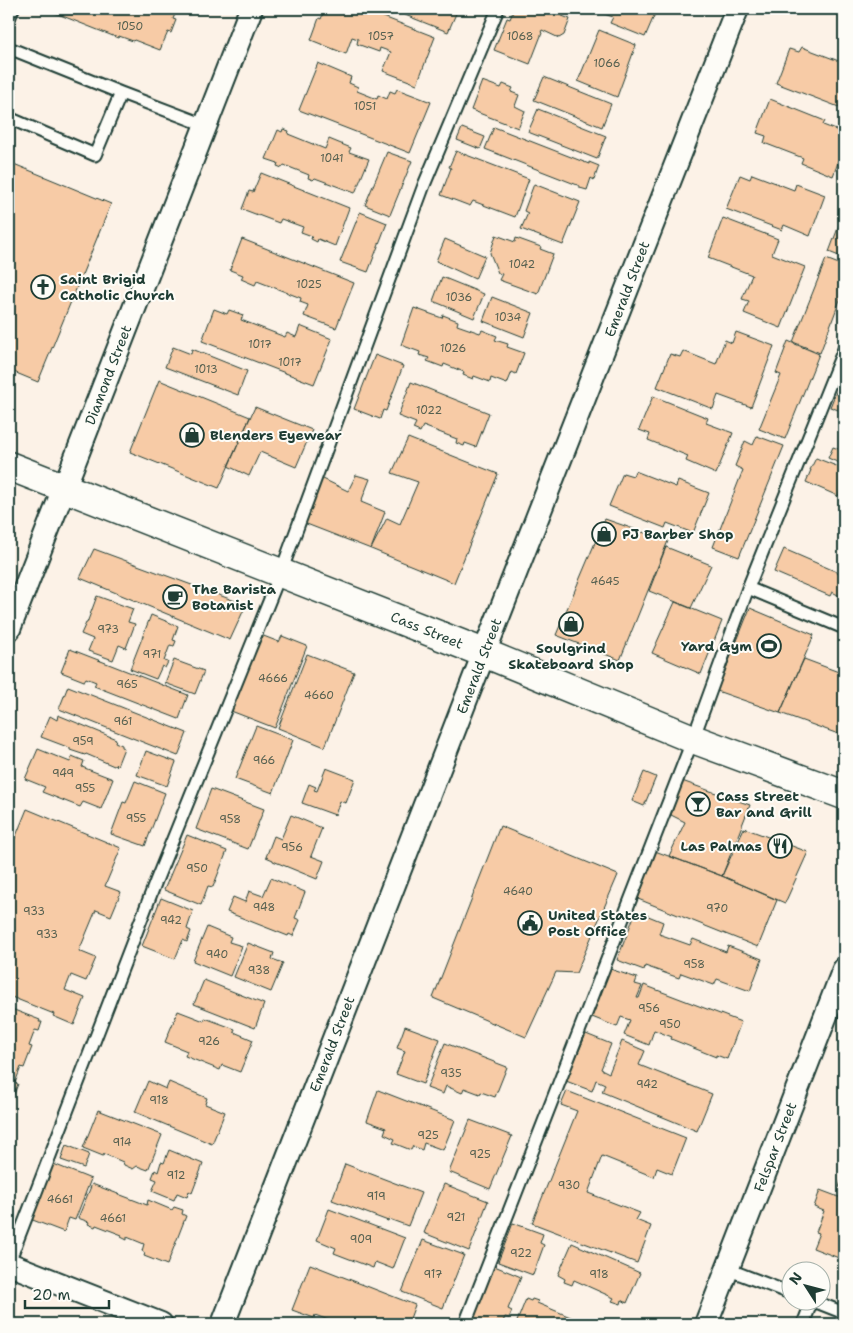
<svg xmlns="http://www.w3.org/2000/svg" width="853" height="1333" font-family="'Shantell Sans',sans-serif">
  <style>
    .building { fill: #f7cba6; stroke: #1f3d34 }
    .lines { fill: none; stroke-linecap: round; stroke-linejoin: round }
    .lane-casing { stroke: #1f3d34; stroke-width: 15 }
    .street-casing { stroke: #1f3d34; stroke-width: 26 }
    .secondary-casing { stroke: #1f3d34; stroke-width: 31 }
    .lane { stroke: #fdfcf7; stroke-width: 11 }
    .street { stroke: #fdfcf7; stroke-width: 22 }
    .secondary { stroke: #fdfcf7; stroke-width: 28 }
    .labels { text-anchor: middle; stroke-width: 4; stroke-linejoin: round; paint-order: stroke }
    .number-label { font-size: 11px; fill: #556050 }
    .poi-label { font-size: 14px; font-weight: bold; fill: #1f3d34; stroke: #fdfcf7; text-anchor: start }
    .street-label { font-size: 14px; fill: #1f3d34; stroke: #fdfcf7 }
  </style>
  <rect width="100%" height="100%" fill="#fcf2e7"/>
  <filter id="ink" filterUnits="userSpaceOnUse"><feTurbulence type="fractalNoise" baseFrequency=".02" numOctaves="2"/><feDisplacementMap in="SourceGraphic" scale="10" xChannelSelector="R" yChannelSelector="G"/><feConvolveMatrix kernelMatrix="1 2 1 2 8 2 1 2 1" color-interpolation-filters="sRGB"/></filter>
  <g filter="url(#ink)">
    <path class="building" d="M45 9H177L173 19 176 20 171 33 168 32 160 50 134 40 133 41 119 36 118 38Z
      M325 9H350L358 12 360 9H363L435 37 417 84 383 71 391 52 380 48 379 52 357 44 358 39 352 37 346 54 311 40 319 18 321 19Z
      M390 9H458L448 32Z
      M514 9H544L570 19 564 35 559 38 542 30 541 32 542 33 530 64 494 50 507 18 510 19Z
      M590 9H657L645 37 610 23 613 17Z
      M599 30 636 45 617 97 578 81Z
      M802 47 844 63V109L776 83 789 49 799 52Z
      M318 63 351 77 349 83 358 87 357 91 377 99 378 95 387 99 390 91 395 93 397 89 431 102 410 153 299 110Z
      M544 77 611 104 602 127 534 100Z
      M482 81 501 88 503 84 513 88 511 92 519 95 515 106 525 111 518 128 471 110Z
      M770 99 825 121 823 125 844 133V147L833 176 801 163 803 158 764 143 766 136 757 133Z
      M538 109 606 136 597 159 528 132Z
      M494 127 589 164V162L599 166 594 180 591 178 587 190 580 188V186L485 149Z
      M462 128 485 137 480 149 457 140Z
      M283 129 289 131 288 134 325 149 329 139 351 148 349 152 369 159 355 193 315 178 313 180 308 178 309 175 284 165 282 168 277 166 278 163 266 159 278 130 282 132Z
      M456 151 529 179 515 217 473 201 470 206 441 195 451 168 449 167Z
      M387 152 412 161 390 215 365 205Z
      M9 162 111 204 38 382 9 370Z
      M261 173 349 208 335 246 318 239 317 242 311 239 312 236 301 232 303 227 281 219 279 223 242 209 249 191 253 192Z
      M752 174 794 190 796 184 825 195 810 236 784 225 782 230 726 209 740 175 750 179Z
      M534 184 580 202 563 245 521 229 528 213 524 211Z
      M360 212 387 223 368 272 340 262Z
      M844 212V258L829 252Z
      M723 218 778 239 772 254 805 267 781 328 744 313 749 301 742 299 752 275 708 258Z
      M496 235 515 242 516 238 541 247 540 249 553 254 538 294 499 280 502 274 498 273 490 253Z
      M242 239 354 283 336 328 304 316 308 305 300 302 301 298 257 281 255 285 241 279 243 275 230 270Z
      M445 239 485 256 475 279 436 261Z
      M826 259 844 266V289L820 353 793 342Z
      M442 277 484 294 474 318 433 301Z
      M492 297 533 313 524 337 483 321Z
      M414 308 442 318 443 315 458 321 457 325 480 333 482 330 497 336 495 340 508 344 507 347 524 353 516 374 512 372 507 384 491 378 490 382 474 376 473 379 463 375 464 372 444 364 443 367 427 361 429 358 419 355 420 352 401 345Z
      M214 309 227 314 229 310 243 315 241 320 285 337 287 333 296 337 300 326 332 339 314 384 202 341Z
      M736 332 774 346 751 407 718 395 713 409 657 387 670 354 680 357 683 351 716 364 725 340 732 343Z
      M788 341 819 354 785 439 759 429 781 375 776 373Z
      M173 347 191 354 192 349 247 371 238 395 165 367Z
      M375 355 403 366 386 411 383 410 380 419 354 409Z
      M842 377 844 378V412L830 407Z
      M159 380 250 417 219 488 130 452Z
      M411 382 489 413 476 447 465 443 464 446 456 443 457 439 423 426 420 432 413 429 416 423 398 416Z
      M653 396 708 418 706 423 733 433 716 474 686 461 688 456 648 440 650 434 639 430Z
      M255 407 312 430 296 467 260 452 249 476 228 466Z
      M757 436 784 446 739 557 713 547 743 470 735 466 745 441 753 445Z
      M408 438 498 474 454 583 371 549 387 518 400 524 418 482 392 473Z
      M833 447 844 451V465L828 458Z
      M816 458 844 469V489L842 488 838 496 806 482 811 470H810Z
      M635 471 676 487 678 481 709 493 693 533 667 523 665 528 609 506 623 473 633 476Z
      M356 475 370 479 361 502 385 512 371 549 304 523 321 478 348 491Z
      M605 519 668 541 620 660 556 635Z
      M666 547 711 565 691 608 649 591Z
      M94 549 246 605 230 640 80 578Z
      M784 549 844 575V598L832 592 830 596 774 572Z
      M97 596 133 609 128 622 135 624 126 648 119 645 113 660 88 651 93 639 81 634 86 623H87Z
      M675 602 722 621 701 674 652 653Z
      M750 608 814 635 780 713 717 691Z
      M151 615 178 626 173 640 176 641 174 646 170 645 164 661 168 662 165 668 162 666 156 679 130 669Z
      M261 635 279 642 282 636 307 646 275 728 231 711Z
      M70 649 188 695 179 719 94 686 96 682 86 678 84 681 61 672Z
      M307 654 354 672 325 747 278 728Z
      M804 659 844 674V736L780 713Z
      M174 660 204 671 195 694 165 683Z
      M68 686 187 733 178 756 59 709Z
      M58 715 116 739 115 742 122 745V747L124 748 117 766 115 764 114 766 86 754 85 755 70 750V748L41 737 50 716 57 720Z
      M256 726 293 740 273 793 235 779Z
      M38 749 70 762 72 756 84 761 82 767 113 779 101 809 83 802 80 807 42 792 45 787 25 779Z
      M146 751 176 762 167 786 137 775Z
      M326 768 355 779 346 803 340 801 335 815 302 803 309 784 316 787 314 790 317 791Z
      M644 772 656 777 644 806 632 801Z
      M135 781 165 793 145 846 111 834 123 802 126 803Z
      M682 781 750 805 722 876 669 856 685 822 671 815Z
      M211 789 264 809 248 849 196 829Z
      M27 809 121 848 105 886 121 892 111 916 96 910 79 951 96 958 86 981 71 975 65 990 85 998 74 1025 53 1016 54 1014 9 996V853Z
      M291 815 322 828 311 856 324 861 317 879 273 861V860L266 857 274 836 281 839Z
      M500 826 618 875 576 973 556 972 526 1037 433 998Z
      M744 828 808 852 785 903 722 876Z
      M187 835 227 851 213 887 208 886 201 905 164 890Z
      M655 851 722 876 777 900 758 947 638 899Z
      M271 878 305 892 295 918 300 920 293 936 289 934 288 936 227 912 233 897 245 902 249 891 263 896Z
      M161 898 193 911 187 929 191 931 187 942 183 940 175 959 142 946Z
      M636 911 663 922 659 934 690 945 693 939 726 952 728 946 762 959 750 991 717 979 714 985 681 973 679 978 645 966 644 970 617 960Z
      M207 927 231 937 229 942 242 946 230 976 193 961Z
      M248 943 274 953 272 959 283 963 271 992 234 977Z
      M610 969 637 978 635 984 642 986 637 998H639L644 985 741 1022 727 1059 716 1055V1057L671 1039 672 1037 654 1030 649 1045 624 1035 630 1020 621 1017 617 1027 592 1017Z
      M204 980 264 1004 255 1028 194 1004Z
      M9 1008 40 1020 39 1022H42L39 1031 35 1030 29 1046 32 1047 24 1068 21 1067 15 1083 18 1084 10 1104 9 1103Z
      M178 1011 204 1021 205 1018 235 1029 234 1032 253 1040 240 1072 222 1065 220 1070 185 1056 187 1051 165 1042Z
      M405 1026 440 1039 423 1084 396 1074 405 1051 397 1048Z
      M586 1034 611 1044 601 1069 609 1073 622 1041 645 1051 639 1065 712 1094 697 1131 602 1092 605 1084 596 1080 592 1091 566 1081Z
      M445 1043 507 1067 495 1097 481 1092 480 1094 464 1088 462 1093 446 1086 443 1094 427 1088Z
      M148 1081 166 1089 169 1082 207 1098 205 1104 225 1112 212 1144 135 1112Z
      M378 1090 455 1120 443 1150 424 1143 422 1150 413 1146 411 1150 393 1143 395 1139 384 1134 386 1128 367 1121Z
      M567 1091 686 1138 672 1174 657 1168 654 1177 602 1156 588 1193 640 1213 636 1220 651 1226 637 1263 532 1223 577 1111 561 1105Z
      M98 1110 162 1135 148 1170 137 1166 133 1169 124 1165 123 1162 104 1154 103 1156 83 1148Z
      M470 1120 512 1136 490 1189 449 1172Z
      M66 1145 89 1154 84 1168 61 1160Z
      M169 1150 203 1164 192 1193 189 1191 187 1197 177 1193 174 1200 152 1191 157 1180 152 1178 155 1170 158 1172 161 1162 164 1163Z
      M51 1163 91 1179 75 1220 69 1218 64 1232 30 1219Z
      M345 1164 421 1193 408 1226 389 1219 388 1221 332 1200Z
      M844 1173V1189L839 1187Z
      M92 1184 147 1205 148 1200 172 1210 174 1207 183 1210 182 1214 186 1216 167 1265 144 1256 145 1253 142 1251 144 1244 127 1237V1240L121 1237 122 1235 96 1225 95 1227 88 1224 89 1222 78 1218Z
      M444 1184 488 1201 469 1251 424 1233Z
      M820 1190 844 1199V1260L813 1248 819 1233 816 1232 824 1211 814 1207Z
      M329 1209 405 1238 393 1269 375 1262 373 1268 334 1253 336 1248 317 1240Z
      M513 1223 543 1234 540 1243 544 1245 533 1275 498 1262Z
      M423 1240 464 1255 443 1308 402 1292Z
      M572 1243 640 1273 627 1303 622 1300 621 1304 612 1301 614 1298 574 1280 572 1285 564 1282 565 1279 558 1275Z
      M310 1264 415 1305 408 1324H339L315 1315 314 1318 292 1310Z
      M492 1265 521 1277 508 1309 512 1311 509 1318 505 1317 502 1324H482L471 1320Z
      M526 1299 531 1301 532 1299 538 1301 537 1303 580 1321 582 1318 592 1322 591 1324H516Z"/>
    <g class="lines">
      <g class="lane-casing">
        <path id="lane" d="M9 19 13 9
          M9 48 121 93 205 125
          M9 118 95 155 121 93
          M748 588 844 628
          M9 1262 156 881 281 572 424 185 498 9
          M727 1269 790 1293
          M811 1300 844 1313
          M465 1324 693 739 748 588 844 349
          M803 1324 812 1301"/>
      </g>
      <g class="street-casing">
        <path id="street" d="M9 629 251 9
          M9 1264 161 1324
          M223 1324 484 653 737 9
          M706 1324 844 969"/>
      </g>
      <g class="secondary-casing">
        <path id="secondary" d="M9 466 484 653 693 739 844 795"/>
      </g>
      <use href="#lane" class="lane"/>
      <use href="#street" class="street"/>
      <use href="#secondary" class="secondary"/>
    </g>
  </g>
  <defs>
    <g id="church-ring" transform="scale(1.25)"><circle r="9.5" fill="#fdfcf7" stroke="#1f3d34" stroke-width="1.5"/><path d="M-1.2-6h2.4v3.5h3.3v2.4h-3.3V6h-2.4V-.1h-3.3v-2.4h3.3Z" fill="#1f3d34"/></g>
    <g id="shop-ring" transform="scale(1.25)"><circle r="9.5" fill="#fdfcf7" stroke="#1f3d34" stroke-width="1.5"/><path d="M-5-2.5h2.3a2.7 3.5 0 0 1 5.4 0H5L5.5 6h-11ZM-1.5-2.5h3a1.5 2.3 0 0 0-3 0Z" fill="#1f3d34"/></g>
    <g id="cafe-ring" transform="scale(1.25)"><circle r="9.5" fill="#fdfcf7" stroke="#1f3d34" stroke-width="1.5"/><path d="M-5.5-4.5H6V0H3Q3 3.5 0 3.5H-2.5Q-5.5 3.5-5.5 0ZM3-3.2v2h1.7v-2ZM-6 4.5H4V6H-6Z" fill="#1f3d34"/></g>
    <g id="stadium-ring" transform="scale(1.25)"><circle r="9.5" fill="#fdfcf7" stroke="#1f3d34" stroke-width="1.5"/><path d="M0-5a6.5 5 0 1 0 0 10a6.5 5 0 1 0 0-10ZM-3.5-1.8h7v3.6h-7Z" fill="#1f3d34"/></g>
    <g id="bar-ring" transform="scale(1.25)"><circle r="9.5" fill="#fdfcf7" stroke="#1f3d34" stroke-width="1.5"/><path d="M-6-5H6L.8 .8V4.5H3.5V6h-7V4.5H-.8V.8Z" fill="#1f3d34"/></g>
    <g id="restaurant-ring" transform="scale(1.25)"><circle r="9.5" fill="#fdfcf7" stroke="#1f3d34" stroke-width="1.5"/><path d="M-5-6h1v4h1v-4h1v4h1v-4h1v5L-1.5 .5V6h-2V.5L-5-1ZM5-6V6H3V1.5H1.5Q1.5-4 5-6Z" fill="#1f3d34"/></g>
    <g id="civic-ring" transform="scale(1.25)"><circle r="9.5" fill="#fdfcf7" stroke="#1f3d34" stroke-width="1.5"/><path d="M-.6-6.5H3V-4.5H.6V-3L4-1V1h2V6H-6V1h2V-1L-.6-3ZM-1.2 2.5V6h2.4V2.5Z" fill="#1f3d34"/></g>
  </defs>
  <g fill-rule="evenodd">
    <use href="#church-ring" x="43" y="287"/>
    <use href="#shop-ring" x="192" y="435"/>
    <use href="#shop-ring" x="604" y="534"/>
    <use href="#cafe-ring" x="175" y="597"/>
    <use href="#shop-ring" x="571" y="624"/>
    <use href="#stadium-ring" x="769" y="646"/>
    <use href="#bar-ring" x="698" y="804"/>
    <use href="#restaurant-ring" x="780" y="846"/>
    <use href="#civic-ring" x="530" y="923"/>
  </g>
  <g class="labels">
    <g class="number-label">
      <text x="130" y="30">1050</text>
      <text x="381" y="40">1057</text>
      <text x="520" y="40">1068</text>
      <text x="607" y="67">1066</text>
      <text x="365" y="110">1051</text>
      <text x="332" y="162">1041</text>
      <text x="522" y="268">1042</text>
      <text x="309" y="288">1025</text>
      <text x="459" y="301">1036</text>
      <text x="508" y="321">1034</text>
      <text x="260" y="348">1017</text>
      <text x="453" y="352">1026</text>
      <text x="290" y="366">1017</text>
      <text x="206" y="373">1013</text>
      <text x="429" y="414">1022</text>
      <text x="605" y="585">4645</text>
      <text x="108" y="633">973</text>
      <text x="152" y="658">971</text>
      <text x="273" y="682">4666</text>
      <text x="127" y="688">965</text>
      <text x="319" y="699">4660</text>
      <text x="123" y="725">961</text>
      <text x="83" y="745">959</text>
      <text x="264" y="764">966</text>
      <text x="63" y="777">949</text>
      <text x="85" y="792">955</text>
      <text x="136" y="822">955</text>
      <text x="230" y="823">958</text>
      <text x="292" y="851">956</text>
      <text x="197" y="872">950</text>
      <text x="518" y="895">4640</text>
      <text x="264" y="911">948</text>
      <text x="717" y="912">970</text>
      <text x="34" y="915">933</text>
      <text x="171" y="924">942</text>
      <text x="47" y="938">933</text>
      <text x="217" y="958">940</text>
      <text x="694" y="968">958</text>
      <text x="259" y="974">938</text>
      <text x="649" y="1012">956</text>
      <text x="670" y="1028">950</text>
      <text x="209" y="1045">926</text>
      <text x="451" y="1077">935</text>
      <text x="647" y="1088">942</text>
      <text x="159" y="1104">918</text>
      <text x="428" y="1139">925</text>
      <text x="122" y="1146">914</text>
      <text x="480" y="1158">925</text>
      <text x="176" y="1179">912</text>
      <text x="569" y="1189">930</text>
      <text x="376" y="1200">919</text>
      <text x="60" y="1203">4661</text>
      <text x="456" y="1221">921</text>
      <text x="113" y="1222">4661</text>
      <text x="361" y="1243">909</text>
      <text x="521" y="1257">922</text>
      <text x="433" y="1278">917</text>
      <text x="599" y="1278">918</text>
    </g>
    <g class="poi-label">
      <text x="60" y="284">Saint Brigid<tspan x="60" dy="16">Catholic Church</tspan></text>
      <text x="210" y="440">Blenders Eyewear</text>
      <text x="622" y="539">PJ Barber Shop</text>
      <text x="192" y="594">The Barista<tspan x="192" dy="16">Botanist</tspan></text>
      <text x="752" y="651" text-anchor="end">Yard Gym</text>
      <text x="571" y="653" text-anchor="middle">Soulgrind<tspan x="571" dy="16">Skateboard Shop</tspan></text>
      <text x="716" y="801">Cass Street<tspan x="716" dy="16">Bar and Grill</tspan></text>
      <text x="762" y="851" text-anchor="end">Las Palmas</text>
      <text x="548" y="920">United States<tspan x="548" dy="16">Post Office</tspan></text>
    </g>
    <g class="street-label">
      <text transform="translate(627 289) rotate(-69)" y="5">Emerald Street</text>
      <text transform="translate(108 375) rotate(-69)" y="5">Diamond Street</text>
      <text transform="translate(427 630) rotate(22)" y="5">Cass Street</text>
      <text transform="translate(479 666) rotate(-69)" y="5">Emerald Street</text>
      <text transform="translate(332 1044) rotate(-69)" y="5">Emerald Street</text>
      <text transform="translate(775 1147) rotate(-69)" y="5">Felspar Street</text>
    </g>
  </g>
  <rect width="853" height="1333" fill="none" stroke="#fdfcf7" stroke-width="30"/>
  <rect x="15" y="15" width="823" height="1303" fill="none" stroke="#1f3d34" stroke-width="2" filter="url(#ink)"/>
  <g transform="translate(806 1286) rotate(306)"><circle r="24" fill="#fdfcf7" stroke="#a4b0a9"/>
  <path d="M0-4L9 19L0 12L-9 19Z" fill="#1f3d34"/>
  <text y="-8" font-size="14" font-weight="bold" text-anchor="middle" fill="#1f3d34">N</text>
  </g>
  <path d="M25 1300v8h84v-8" fill="none" stroke="#1f3d34" stroke-width="2.5"/>
  <text x="32" y="1300" font-size="15" fill="#1f3d34" stroke="#fdfcf7" stroke-width="4" paint-order="stroke">20 m</text>
</svg>
